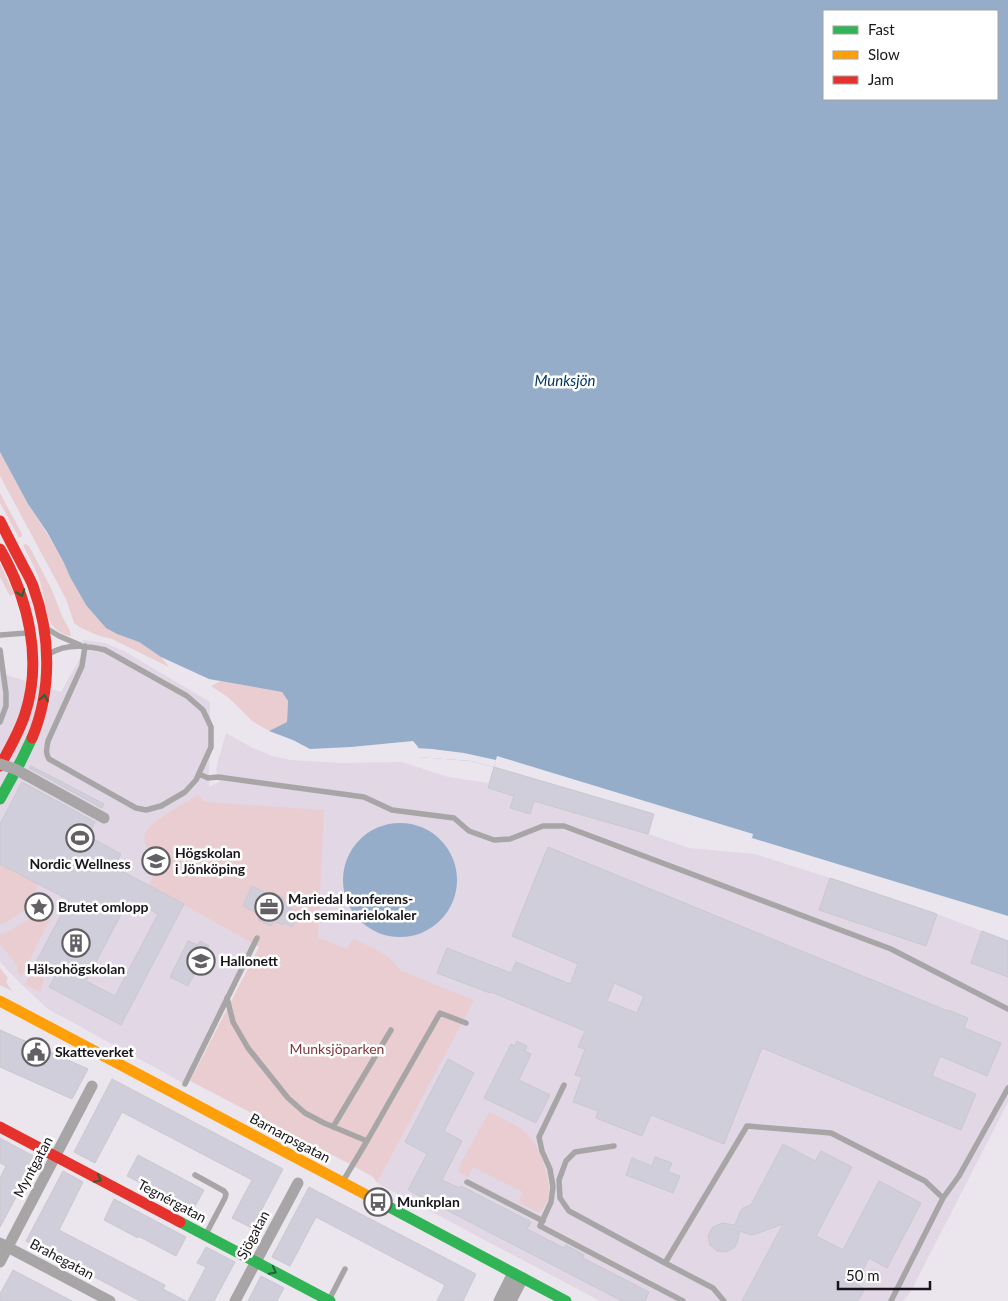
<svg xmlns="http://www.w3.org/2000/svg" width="1008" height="1301" font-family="Lato,sans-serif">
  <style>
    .built { fill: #e1d7e5 }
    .green { fill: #eacdd0 }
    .water { fill: #96adca; fill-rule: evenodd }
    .pier { fill: #ebe6ee }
    .building { fill: #d0cedb; stroke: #cac8ce; fill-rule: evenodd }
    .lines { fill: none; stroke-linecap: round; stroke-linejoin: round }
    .lane { stroke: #a8a5a7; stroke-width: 5.5 }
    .street { stroke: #a8a5a7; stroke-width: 11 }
    .fast { stroke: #30b455; stroke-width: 11 }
    .slow { stroke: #ff9f0a; stroke-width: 11 }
    .jam { stroke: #e5322d; stroke-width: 11 }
    .street-bridge { stroke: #a8a5a7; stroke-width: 11 }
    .oneway { stroke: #246538 }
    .labels { text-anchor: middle; stroke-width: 5; stroke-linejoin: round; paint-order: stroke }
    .poi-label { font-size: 14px; font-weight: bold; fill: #19161b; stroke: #fff; text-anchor: start }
    .park-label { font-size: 14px; fill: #7e373c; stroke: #fff }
    .street-label { font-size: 14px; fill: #19161b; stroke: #fff }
    .water-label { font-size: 15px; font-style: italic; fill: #013666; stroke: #fff }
  </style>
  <rect width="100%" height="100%" fill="#ebe6ee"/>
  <path class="built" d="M83 640 104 643 124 651 210 702 209 787 219 782 216 769 226 733 251 747 272 756 291 760 341 763 402 762 448 777 489 783 494 767 654 814 649 834 689 848 755 854 830 878 937 914 1008 941V1102L911 1291 903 1301H600L377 1183 473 1000 318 937 323 813 257 939 185 1084 48 1009 21 984 0 962V673L61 692 81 656Z"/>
  <path class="green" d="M0 452 28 504 46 532 64 563 70 577 86 605 117 634 139 642 161 657 169 667 112 639 97 635 81 628 74 623 66 599 0 476Z
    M0 493 22 534V536L19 538 0 503Z
    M26 544 29 546 52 590 62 616 70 631 71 636C63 635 56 631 51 623 45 613 45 596 41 585 37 570 29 558 23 545Z
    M0 563 14 594 10 596 0 577Z
    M221 681 282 692 288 701 287 722 269 731 252 721 229 698 211 686Z
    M198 795 205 802 324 810 318 937 348 949 349 945 354 939C370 947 390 954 400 970L474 1000 377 1183 373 1177 359 1169 190 1081 259 947 149 885 157 870 158 866 157 865 155 867 149 862 151 853C146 848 142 838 146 832 153 820 185 803 198 795Z
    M0 864 39 884C37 886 36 889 35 891 28 898 25 899 27 909L3 924H0Z
    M46 917 50 919 21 977 18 973 17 966 2 946 0 945V934L6 933 31 918 38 920Z
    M0 968 8 978 6 982 12 991 0 985Z
    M32 969 42 977 44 980 40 992 25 984Z
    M489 1112C501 1118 515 1124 526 1133 539 1144 550 1177 549 1193 549 1199 544 1206 541 1211L538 1212 518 1202 523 1192 473 1167 468 1177 459 1172V1167Z"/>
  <path class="water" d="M0 0H1008V916L752 838 753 834 497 756 494 767 471 761 419 757 418 747 413 741 351 747 310 749 293 740 269 731 287 722 288 701 282 692 209 679 161 657 139 642 117 634 106 628 86 605 70 577 64 563 47 532 28 504 0 452ZM824 11H997V99H824Z
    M343 880a57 57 0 1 1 114 0a57 57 0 1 1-114 0Z"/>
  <path class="pier" d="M415 748 432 749 464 753 496 760 494 767 471 761 417 757Z"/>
  <path class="building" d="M31 766 104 804 102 808 29 768Z
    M494 767 654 814 648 834 534 801 530 814 510 808 514 796 488 788Z
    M22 782 95 822 88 836 121 854 114 867 184 904 121 1025 49 987 56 975 35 964 69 900 0 864V824ZM129 899 158 914 115 996 86 981Z
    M548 847 948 1011V1010L968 1018 964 1028 1001 1043 987 1076 940 1056 932 1076 976 1094 961 1130 762 1048 724 1144 651 1115 642 1136 596 1118 598 1111 573 1102 582 1077 575 1075 585 1049 578 1047 585 1031 491 992 490 993 437 973 447 948 511 973 516 962 570 984 578 964 512 936ZM614 983 644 996 637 1013 607 1001Z
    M830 878 937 914 926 946 819 910Z
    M252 886 270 895 272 892 284 898 283 901 292 906 291 909 299 913 292 927 284 923 283 925 274 921 271 926 258 920 261 915 243 906Z
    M982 931 1008 941V977L971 963Z
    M188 941 198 945 200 941 209 946 188 986 170 977Z
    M0 1030 88 1069 72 1099 0 1067Z
    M517 1041 527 1046 525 1051 531 1054 519 1080 550 1095 536 1123 484 1098 511 1044 515 1046Z
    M448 1059 474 1073 444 1131 462 1141 442 1180 459 1188 461 1186 531 1222 527 1229 564 1248 566 1245 584 1255 583 1258 649 1292 645 1301H622L408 1190 427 1154 405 1142Z
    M112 1079 283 1169 252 1228 232 1218 252 1180 122 1112 95 1163 74 1152Z
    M0 1138 37 1158 0 1227V1178L6 1166 0 1163Z
    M783 1144 815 1161 821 1151 852 1167 816 1236 843 1250 879 1181 921 1203 887 1268 869 1258 856 1284 865 1289 858 1301H742L783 1224 756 1234 751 1235 740 1231 737 1243 734 1248 726 1252 717 1251 710 1245 708 1235 713 1227 722 1223 735 1225 740 1212 743 1208 751 1205Z
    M138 1155 204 1190 193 1210 127 1176Z
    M655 1157 672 1163 668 1172 680 1176 673 1193 626 1175 632 1158 652 1166Z
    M63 1171 83 1182 59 1230 165 1285 163 1289 186 1301H140L26 1241Z
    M309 1187 476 1274 463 1301H437L445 1285 316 1217 290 1266 272 1257Z
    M114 1199 186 1237 176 1256 138 1236V1238L104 1220Z
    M206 1247 235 1262 214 1301H188L206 1267 197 1263Z
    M13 1270 72 1301H0V1294Z
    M261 1276 284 1288 277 1301H248Z"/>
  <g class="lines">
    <path class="lane" d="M46 628 59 636 80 645
      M0 635 27 633
      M0 650 6 693V706L0 722
      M49 654C66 643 86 645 105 650L187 696 203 710 211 727V747L196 780 185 792 161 806 146 810 136 808 49 759C45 753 47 748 48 741L82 666 85 646
      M199 774 208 778 218 777 364 797 392 810 454 818 469 831 494 840 510 839 543 826H564L891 949 1008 1009
      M227 998 233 1022 248 1048 288 1098 305 1113 324 1123 367 1141 343 1181
      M185 1084 257 938
      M564 1085 539 1137 542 1151 550 1169 553 1187 551 1202 540 1226 683 1301
      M333 1127 391 1030
      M367 1141 440 1013 466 1023
      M614 1146 575 1152 566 1161 559 1180 560 1198 569 1211 665 1263
      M195 1175 224 1191 226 1194 225 1198 206 1234
      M467 1182 543 1221
      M330 1298 345 1269
      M724 1301 713 1288 665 1263 747 1126 831 1133 925 1181 943 1198
      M891 1301 943 1198 959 1176 1008 1088"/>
    <path class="street" d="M26 775 104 818
      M0 1243 110 1301
      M0 1262 92 1086
      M235 1301 298 1183
      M499 1301 513 1273
      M511 1301 523 1278"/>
    <path class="fast" d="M0 799 21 761 32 738
      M376 1200 566 1301
      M180 1222 330 1301"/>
    <path class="slow" d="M0 1001 376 1200"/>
    <path class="jam" d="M0 521C7 535 14 549 21 562 25 570 30 578 33 586 51 635 52 690 32 738
      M0 549C28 598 43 659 25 714 19 733 9 749 0 766
      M0 1127 180 1222"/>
    <path class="street-bridge" d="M0 764 15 769 26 775"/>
  </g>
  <defs><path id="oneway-chevron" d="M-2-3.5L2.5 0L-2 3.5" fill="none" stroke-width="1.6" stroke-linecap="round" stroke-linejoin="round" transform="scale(1.25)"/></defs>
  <g class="oneway">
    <use href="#oneway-chevron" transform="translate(21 593) rotate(70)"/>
    <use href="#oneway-chevron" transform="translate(44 698) rotate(-80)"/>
    <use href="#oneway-chevron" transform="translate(98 1179) rotate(28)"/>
    <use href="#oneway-chevron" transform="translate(273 1271) rotate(27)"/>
  </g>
  <defs>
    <g id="stadium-ring" transform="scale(1.4375)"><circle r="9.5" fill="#fff" stroke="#625f65" stroke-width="1.5"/><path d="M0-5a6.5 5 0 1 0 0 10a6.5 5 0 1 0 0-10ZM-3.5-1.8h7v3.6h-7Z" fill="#625f65"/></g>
    <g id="university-ring" transform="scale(1.4375)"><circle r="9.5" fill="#fff" stroke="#625f65" stroke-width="1.5"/><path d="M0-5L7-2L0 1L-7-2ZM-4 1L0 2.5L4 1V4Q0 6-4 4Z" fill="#625f65"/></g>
    <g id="sight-ring" transform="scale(1.4375)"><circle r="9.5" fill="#fff" stroke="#625f65" stroke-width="1.5"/><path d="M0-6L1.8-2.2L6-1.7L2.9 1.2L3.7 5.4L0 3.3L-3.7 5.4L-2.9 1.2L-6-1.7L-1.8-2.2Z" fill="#625f65"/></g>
    <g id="office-ring" transform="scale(1.4375)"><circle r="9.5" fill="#fff" stroke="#625f65" stroke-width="1.5"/><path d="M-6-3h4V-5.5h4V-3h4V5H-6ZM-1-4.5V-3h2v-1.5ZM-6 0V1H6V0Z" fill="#625f65"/></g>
    <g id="building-ring" transform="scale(1.4375)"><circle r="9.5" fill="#fff" stroke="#625f65" stroke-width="1.5"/><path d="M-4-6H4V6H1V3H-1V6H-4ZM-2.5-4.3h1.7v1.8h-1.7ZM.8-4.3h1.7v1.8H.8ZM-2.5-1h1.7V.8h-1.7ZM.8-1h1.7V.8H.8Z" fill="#625f65"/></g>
    <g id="school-ring" transform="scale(1.4375)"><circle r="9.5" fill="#fff" stroke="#625f65" stroke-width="1.5"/><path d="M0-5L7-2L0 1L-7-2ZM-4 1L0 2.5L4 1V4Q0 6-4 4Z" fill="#625f65"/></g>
    <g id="civic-ring" transform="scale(1.4375)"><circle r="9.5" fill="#fff" stroke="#625f65" stroke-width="1.5"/><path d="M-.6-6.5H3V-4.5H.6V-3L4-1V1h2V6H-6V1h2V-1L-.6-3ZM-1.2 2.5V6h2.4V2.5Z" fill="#625f65"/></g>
    <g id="bus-ring" transform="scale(1.4375)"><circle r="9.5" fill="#fff" stroke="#625f65" stroke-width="1.5"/><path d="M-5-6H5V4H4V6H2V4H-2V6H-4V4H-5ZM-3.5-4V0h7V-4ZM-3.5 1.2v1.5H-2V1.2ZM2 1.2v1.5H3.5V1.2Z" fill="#625f65"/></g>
  </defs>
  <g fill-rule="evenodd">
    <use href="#stadium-ring" x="80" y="838"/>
    <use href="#university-ring" x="156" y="861"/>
    <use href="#sight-ring" x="39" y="907"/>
    <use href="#office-ring" x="269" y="907"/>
    <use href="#building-ring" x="76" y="943"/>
    <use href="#school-ring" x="201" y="961"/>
    <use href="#civic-ring" x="36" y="1052"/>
    <use href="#bus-ring" x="378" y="1202"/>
  </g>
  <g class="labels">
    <g class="poi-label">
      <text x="175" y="858">Högskolan<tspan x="175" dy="16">i Jönköping</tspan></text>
      <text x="80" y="869" text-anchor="middle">Nordic Wellness</text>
      <text x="288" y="904">Mariedal konferens-<tspan x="288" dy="16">och seminarielokaler</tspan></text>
      <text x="58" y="912">Brutet omlopp</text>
      <text x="220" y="966">Hallonett</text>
      <text x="76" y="974" text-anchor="middle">Hälsohögskolan</text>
      <text x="55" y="1057">Skatteverket</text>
      <text x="397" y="1207">Munkplan</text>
    </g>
    <g class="park-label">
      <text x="337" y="1054">Munksjöparken</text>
    </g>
    <g class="street-label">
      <text transform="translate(290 1138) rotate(28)" y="5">Barnarpsgatan</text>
      <text transform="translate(33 1167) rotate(-62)" y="5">Myntgatan</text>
      <text transform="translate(172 1201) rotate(28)" y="5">Tegnérgatan</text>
      <text transform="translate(253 1235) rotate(-62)" y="5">Sjögatan</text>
      <text transform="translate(62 1259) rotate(28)" y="5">Brahegatan</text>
    </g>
    <g class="water-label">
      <text x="565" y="386">Munksjön</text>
    </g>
  </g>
  <rect x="823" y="10" width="175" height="90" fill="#ffffff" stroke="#a3a2a4"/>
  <rect x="833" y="26" width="25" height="8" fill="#30b455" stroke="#a3a2a4"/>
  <text x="868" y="35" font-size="15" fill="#19161b">Fast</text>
  <rect x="833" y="51" width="25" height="8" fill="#ff9f0a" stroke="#a3a2a4"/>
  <text x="868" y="60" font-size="15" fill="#19161b">Slow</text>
  <rect x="833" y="76" width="25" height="8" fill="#e5322d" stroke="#a3a2a4"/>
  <text x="868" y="85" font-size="15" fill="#19161b">Jam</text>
  <path d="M838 1281v8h92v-8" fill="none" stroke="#19161b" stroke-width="2.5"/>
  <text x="846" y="1281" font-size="15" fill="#19161b" stroke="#ffffff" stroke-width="4" paint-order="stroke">50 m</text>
</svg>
